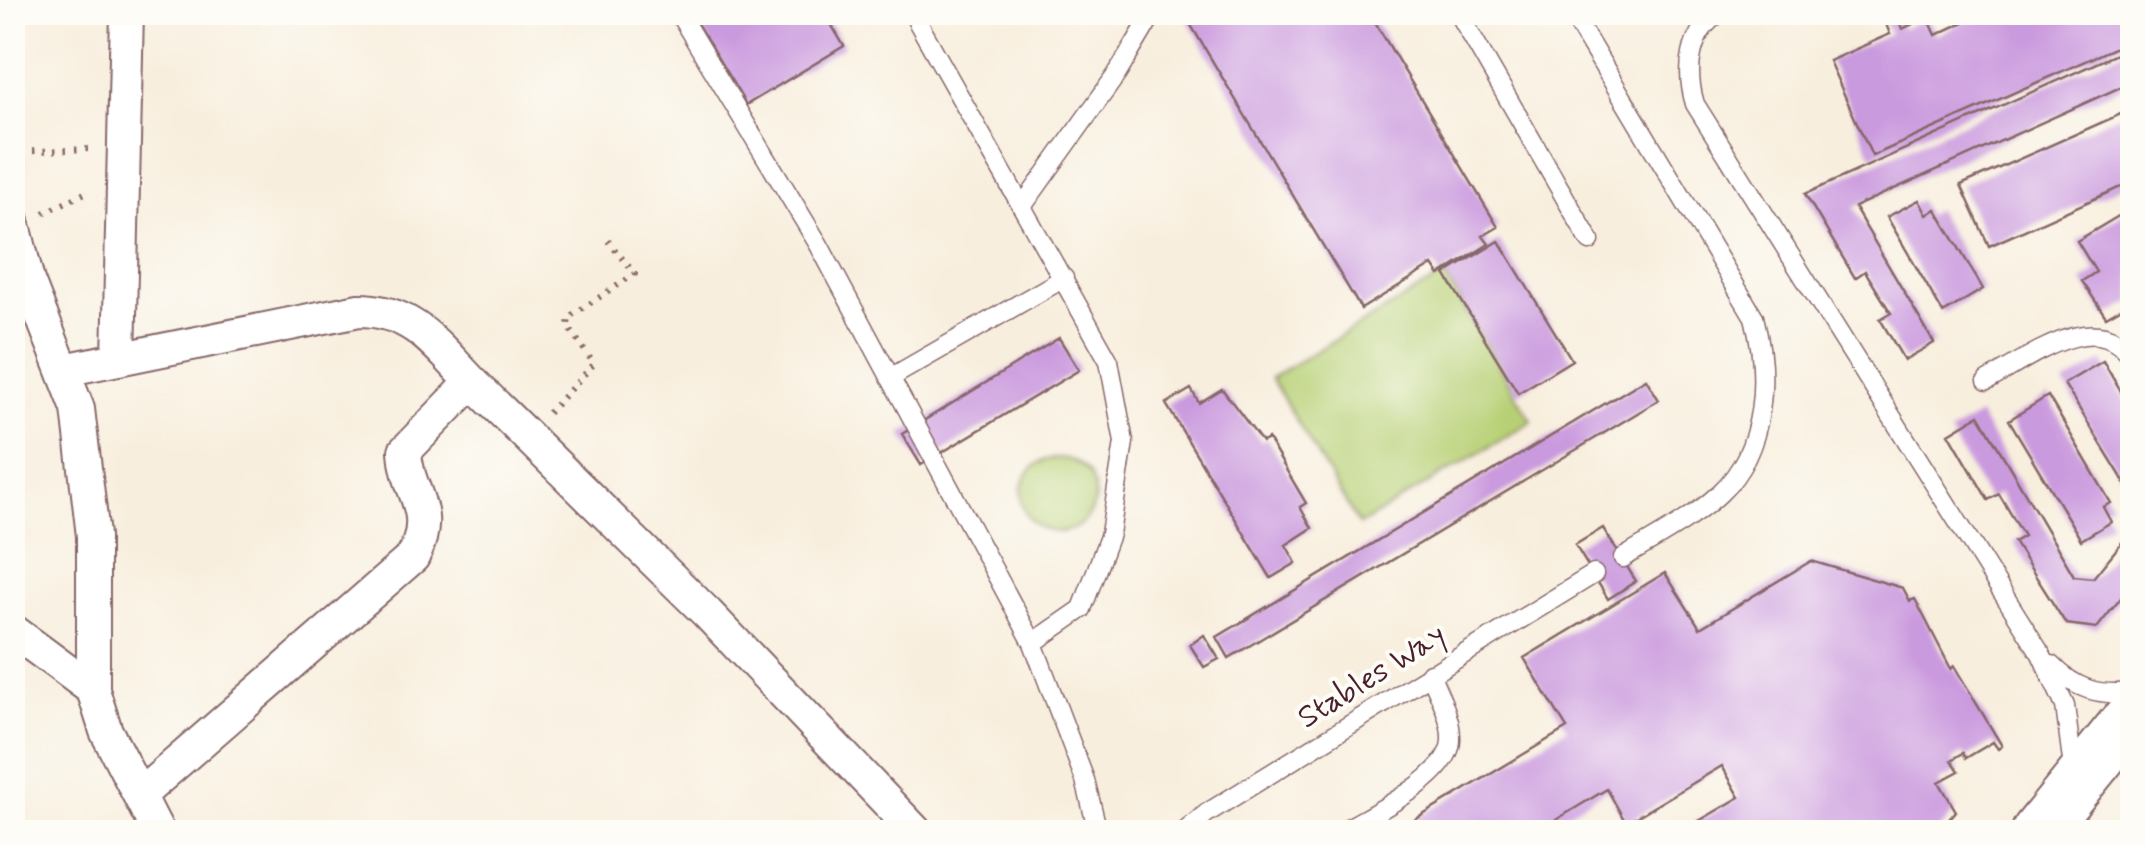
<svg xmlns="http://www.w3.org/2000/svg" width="2145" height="845" font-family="Mynerve,sans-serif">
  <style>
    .green { fill: #b7d075; stroke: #807850; stroke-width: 2.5 }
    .building { fill: #ca9ade }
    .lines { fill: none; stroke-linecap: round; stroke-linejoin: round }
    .lane-casing { stroke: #876769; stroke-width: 21 }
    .street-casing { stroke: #876769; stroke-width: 36 }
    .primary-casing { stroke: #876769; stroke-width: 56 }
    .path { stroke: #876769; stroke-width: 6; stroke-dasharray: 2.5 8; stroke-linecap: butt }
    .lane { stroke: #fff; stroke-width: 18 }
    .street { stroke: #fff; stroke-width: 32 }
    .primary { stroke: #fff; stroke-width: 52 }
    .labels { text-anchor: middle; stroke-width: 8; stroke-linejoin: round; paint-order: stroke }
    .street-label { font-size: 32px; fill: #4a1f2b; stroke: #fdfcf7 }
  </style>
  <rect width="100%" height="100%" fill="#fdfcf7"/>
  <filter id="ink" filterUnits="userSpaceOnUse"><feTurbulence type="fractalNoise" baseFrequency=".01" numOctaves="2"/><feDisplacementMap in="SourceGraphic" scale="20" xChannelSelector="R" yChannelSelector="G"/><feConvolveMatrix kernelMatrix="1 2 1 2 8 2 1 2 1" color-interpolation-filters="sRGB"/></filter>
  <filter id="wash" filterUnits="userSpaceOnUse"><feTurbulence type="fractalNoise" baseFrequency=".0048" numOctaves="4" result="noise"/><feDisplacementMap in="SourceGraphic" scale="40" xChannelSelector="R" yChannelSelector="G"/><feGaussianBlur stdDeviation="2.25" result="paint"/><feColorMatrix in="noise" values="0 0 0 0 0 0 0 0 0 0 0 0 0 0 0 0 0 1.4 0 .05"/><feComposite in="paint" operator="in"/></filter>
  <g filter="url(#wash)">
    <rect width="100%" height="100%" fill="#f8eedd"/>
    <path class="green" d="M1444 275 1532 421 1359 525 1271 378Z
      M1021 495a37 37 0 1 1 74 0a37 37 0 1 1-74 0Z"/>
    <g id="blocks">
      <path class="building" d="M690 12H824L844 46 746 105Z
        M1183 12H1369L1498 227 1483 236 1489 244 1440 275 1433 265 1361 309Z
        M1896 12 1902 29 1928 17 1936 35 1985 12H2132V40L1872 156 1829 61 1890 34 1882 14Z
        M2132 47V82L1854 207 1934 343 1904 360 1880 319 1891 313 1865 271 1855 278 1805 194Z
        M2132 109V182L1989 246 1961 185Z
        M1919 200 1927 215 1936 209 1983 289 1943 313 1887 217Z
        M2132 208V302L2106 317 2082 281 2096 272 2077 241Z
        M1499 241 1572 360 1518 393 1445 274Z
        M1059 338 1079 370 921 465 902 434Z
        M2103 361 2132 411 2130 491 2064 384Z
        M1646 379 1659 400 1229 658 1217 637Z
        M1191 389 1199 403 1222 389 1262 442 1268 439 1306 503 1300 507 1312 528 1286 545 1296 563 1271 578 1166 404Z
        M2048 396 2111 503 2103 507 2111 522 2081 540 2009 420Z
        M1979 415 2074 576 2093 578 2132 530V584L2097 628 2066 624 2014 542 2024 536 1999 494 1988 500 1949 433Z
        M1603 528 1636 581 1608 599 1575 545Z
        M1811 561 1903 588 1910 601 1915 599 1951 669 1954 666 2002 746 1998 749 1993 742 1966 758 1963 753 1952 760 1959 771 1939 782 1956 811 1938 832H1680L1740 797 1722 766 1626 823 1607 789 1549 824 1555 832H1413L1408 824 1567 728 1524 658 1665 573 1700 628Z
        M1204 635 1219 659 1204 667 1190 645Z"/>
    </g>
  </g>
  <g filter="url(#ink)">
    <use href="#blocks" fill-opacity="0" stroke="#876769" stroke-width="2.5"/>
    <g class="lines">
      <g class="lane-casing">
        <path id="lane" d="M678 12 819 245 1033 643 1085 780 1098 832
          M912 12 1109 361 1124 442 1110 534 1082 609 1033 643
          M1458 12 1590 241
          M1571 12 1754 317C1769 374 1767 449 1720 493 1693 519 1655 538 1623 558
          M1721 12C1689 31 1685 71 1695 104L2041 654 2065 706 2073 768
          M1024 204 1117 74 1154 12
          M890 378 1064 278
          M1987 381C2026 360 2099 302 2132 359
          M2052 665C2076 690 2099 696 2132 692
          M1184 832 1207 813 1594 574
          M1341 832C1371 814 1450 778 1451 740 1452 718 1438 693 1430 673"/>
      </g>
      <g class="street-casing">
        <path id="street" d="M12 217 28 281 78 409 93 536V690L106 731 158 832
          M119 359 127 12
          M64 370 359 310C413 310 437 346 472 382L405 451C407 495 437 508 413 557L141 794
          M472 382 707 613 916 832
          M12 630 93 690"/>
      </g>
      <g class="primary-casing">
        <path id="primary" d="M2038 832 2132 716"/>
      </g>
      <path class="path" d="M12 152 91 149
        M44 213 89 191
        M548 413 594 364 568 326 569 317 635 274 608 241"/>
      <use href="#lane" class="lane"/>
      <use href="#street" class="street"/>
      <use href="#primary" class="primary"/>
    </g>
  </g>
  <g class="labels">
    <g class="street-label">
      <text transform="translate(1371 675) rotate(-32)" y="11">Stables Way</text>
    </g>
  </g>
  <rect width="2145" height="845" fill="none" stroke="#fdfcf7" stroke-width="50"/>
</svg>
